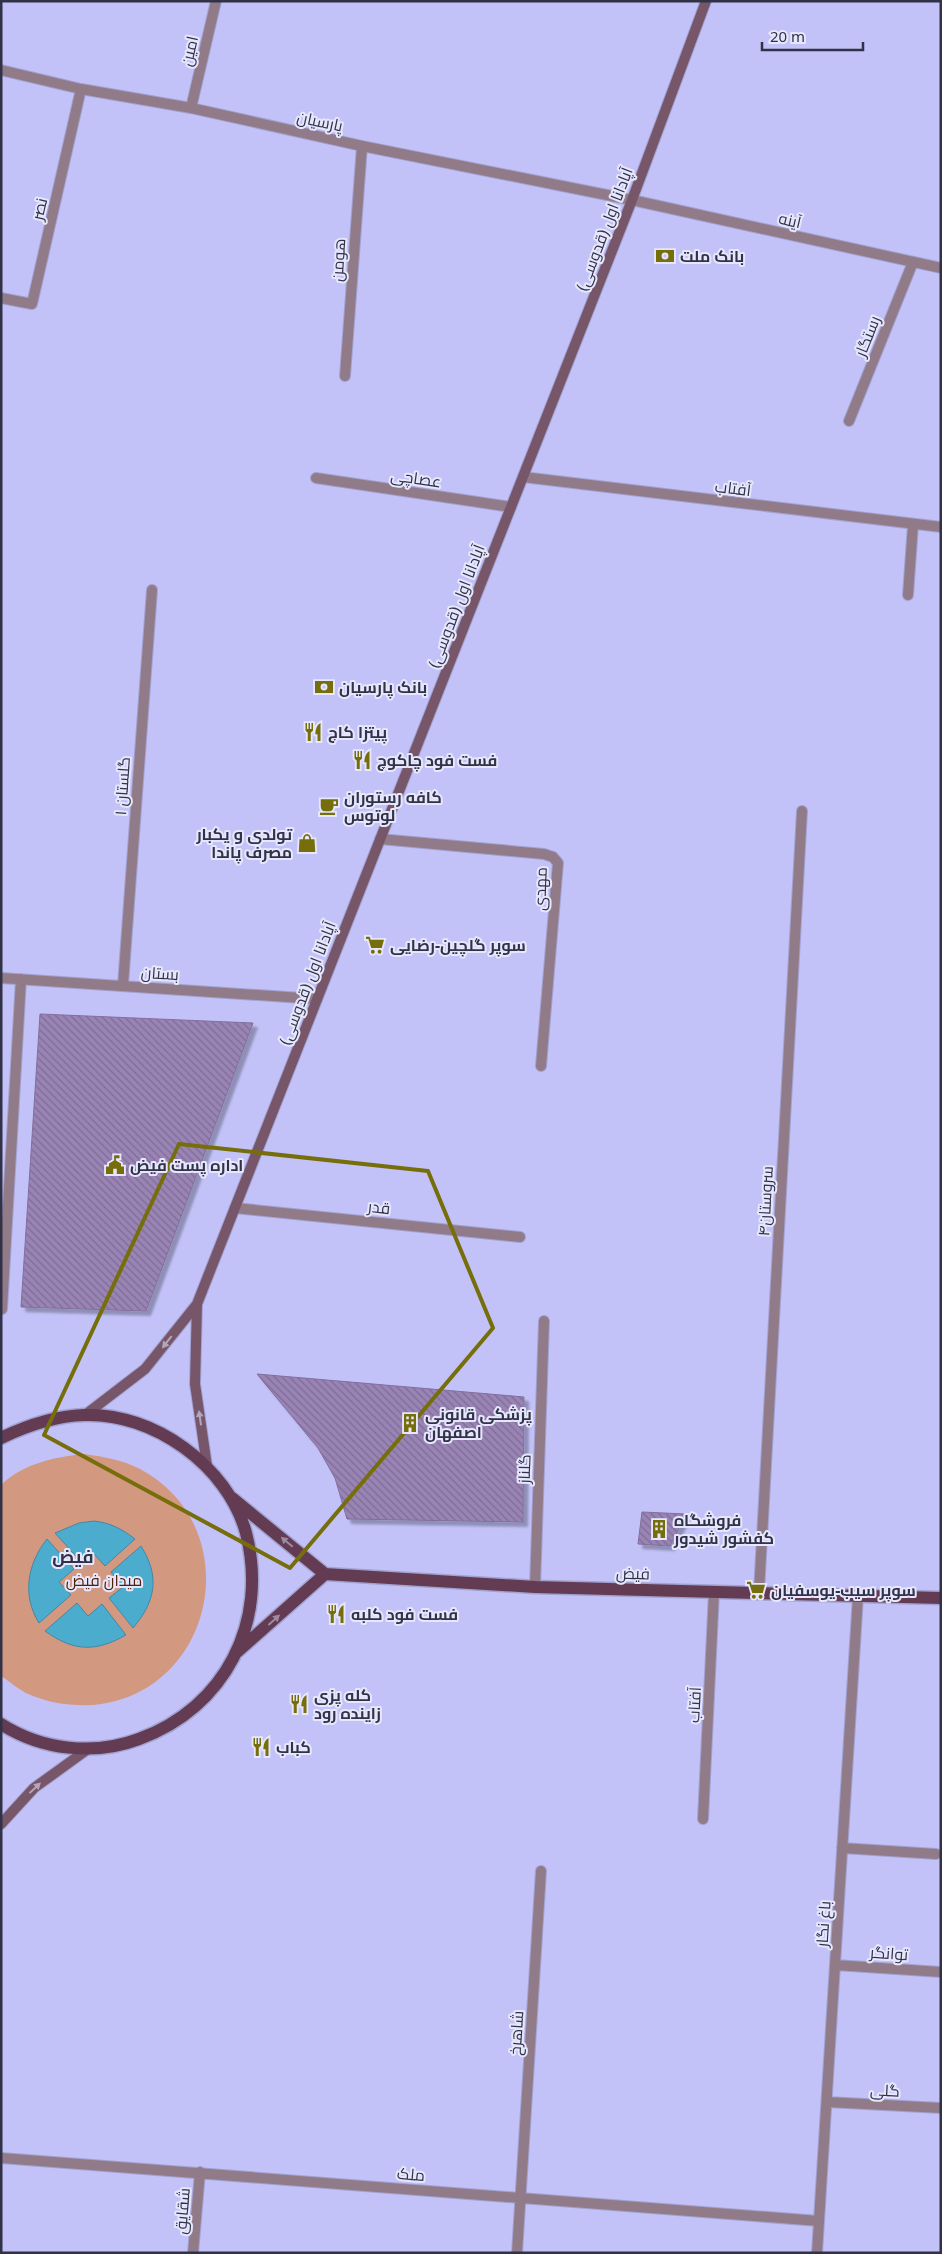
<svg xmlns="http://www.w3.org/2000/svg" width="942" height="2254" font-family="'Noto Sans',Cairo,sans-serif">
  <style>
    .park { fill: #d39980 }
    .water { fill: #4caccd; stroke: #4487a5 }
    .building { fill: url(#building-back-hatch); stroke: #836e9e; filter: url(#shadow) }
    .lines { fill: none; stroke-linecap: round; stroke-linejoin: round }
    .minor-casing { stroke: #a2a2d1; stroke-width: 12 }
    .secondary-casing { stroke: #a2a2d1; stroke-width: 12 }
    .primary-casing { stroke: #a2a2d1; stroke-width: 15 }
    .minor { stroke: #927b88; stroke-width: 10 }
    .secondary { stroke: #775669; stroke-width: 10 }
    .primary { stroke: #633c53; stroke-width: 12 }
    .oneway { fill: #b4a6ba }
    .oneway2 { fill: #9e89a0 }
    .marked { fill: none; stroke: #766e0b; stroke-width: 4; stroke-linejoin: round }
    .labels { text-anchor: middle; stroke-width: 4; stroke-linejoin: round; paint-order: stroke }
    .street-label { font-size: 16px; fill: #313147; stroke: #e6e7fd }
    .poi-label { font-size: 16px; font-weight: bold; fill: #313147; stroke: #e6e7fd; text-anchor: start }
    .park-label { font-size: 16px; fill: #51220b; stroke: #e6e7fd }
    .neighbourhood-label { font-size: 18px; font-weight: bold; fill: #313147; stroke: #e6e7fd }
  </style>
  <defs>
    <pattern id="building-back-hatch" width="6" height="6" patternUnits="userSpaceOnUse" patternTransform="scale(1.25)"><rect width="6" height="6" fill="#9984b5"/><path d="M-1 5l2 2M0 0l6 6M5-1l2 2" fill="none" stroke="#7d6d95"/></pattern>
    <filter id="shadow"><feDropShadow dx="4.5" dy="4.5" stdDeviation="1" flood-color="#0004"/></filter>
  </defs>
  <rect width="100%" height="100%" fill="#c2c2f8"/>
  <path class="park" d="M85 1454C104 1457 123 1460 140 1469 249 1527 216 1694 93 1705 70 1706 47 1703 26 1693 18 1689 9 1681 1 1676V1485C24 1463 55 1457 85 1454Z"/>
  <path class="water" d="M94 1521C111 1523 122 1529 135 1539L105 1566 93 1553 82 1563 55 1533 79 1523Z
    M47 1539 74 1569 59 1582 71 1595 39 1623C22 1596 27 1564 47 1539Z
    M141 1546C160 1576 156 1601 133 1628L109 1598 123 1587 111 1572Z
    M77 1603 88 1616 102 1604 126 1635C96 1652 74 1652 45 1631Z"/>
  <path class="building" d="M40 1014 253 1023 146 1311 21 1307Z
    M257 1374 524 1397 523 1522 347 1519 335 1478 318 1448Z
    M642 1512 686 1514 670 1546 638 1544Z"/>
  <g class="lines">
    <g class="minor-casing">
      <path id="minor" d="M1 70 81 89 191 108 362 146 632 200 941 268
        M191 108 216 1
        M1 298 32 304 81 89
        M345 376 362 146
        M849 421 913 262
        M523 477 941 527
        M316 478 511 507
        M908 595 913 525
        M380 839 544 854 553 857 558 863 541 1066
        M1 978 317 999
        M123 985 152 590
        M235 1208 520 1237
        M2 1309 21 979
        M535 1587 544 1321
        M759 1592 802 811
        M703 1819 714 1592
        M842 1848 936 1854
        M835 1965 941 1972
        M827 2102 941 2108
        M1 2158 819 2221
        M193 2253 200 2172
        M517 2253 541 1871
        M817 2253 858 1596"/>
    </g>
    <g class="secondary-casing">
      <path id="secondary" d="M197 1304 195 1384 207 1466
        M85 1415 145 1369 197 1304 632 200 706 1
        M1 1824 34 1788 88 1749"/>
    </g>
    <g class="primary-casing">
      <path id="primary" d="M1 1438C28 1425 54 1416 84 1415 153 1412 228 1466 246 1533 269 1622 225 1708 139 1739 94 1756 42 1750 1 1724
        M232 1498 325 1574
        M325 1574 535 1587 941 1598
        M237 1652 325 1574"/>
    </g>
    <use href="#minor" class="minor"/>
    <use href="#secondary" class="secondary"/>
    <use href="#primary" class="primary"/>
  </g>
  <defs><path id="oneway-solid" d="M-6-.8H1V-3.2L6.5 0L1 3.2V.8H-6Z" transform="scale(1.25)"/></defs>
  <g class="oneway">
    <use href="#oneway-solid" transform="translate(167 1342) rotate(128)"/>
    <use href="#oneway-solid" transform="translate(200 1418) rotate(-98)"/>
    <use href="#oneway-solid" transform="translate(35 1788) rotate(-43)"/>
  </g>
  <g class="oneway2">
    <use href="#oneway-solid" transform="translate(287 1542) rotate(-140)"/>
    <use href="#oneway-solid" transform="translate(274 1620) rotate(-42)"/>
  </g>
  <path class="marked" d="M179 1144 428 1171 493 1328 290 1568 44 1435Z"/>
  <defs>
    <g id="bank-bare" transform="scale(1.5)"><path d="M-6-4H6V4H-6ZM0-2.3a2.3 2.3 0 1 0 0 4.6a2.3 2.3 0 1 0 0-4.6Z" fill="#766e0b" stroke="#e6e7fd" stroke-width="2.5" paint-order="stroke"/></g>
    <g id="restaurant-bare" transform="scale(1.5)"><path d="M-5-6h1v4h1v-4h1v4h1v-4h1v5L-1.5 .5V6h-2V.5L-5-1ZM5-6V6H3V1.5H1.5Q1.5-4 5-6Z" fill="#766e0b" stroke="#e6e7fd" stroke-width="2.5" paint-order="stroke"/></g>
    <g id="cafe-bare" transform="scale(1.5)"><path d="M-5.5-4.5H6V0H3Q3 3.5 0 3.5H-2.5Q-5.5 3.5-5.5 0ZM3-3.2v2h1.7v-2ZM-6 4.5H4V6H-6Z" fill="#766e0b" stroke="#e6e7fd" stroke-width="2.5" paint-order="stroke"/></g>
    <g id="shop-bare" transform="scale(1.5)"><path d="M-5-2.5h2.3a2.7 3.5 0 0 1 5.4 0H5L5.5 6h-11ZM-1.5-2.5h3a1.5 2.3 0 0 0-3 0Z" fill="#766e0b" stroke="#e6e7fd" stroke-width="2.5" paint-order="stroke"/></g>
    <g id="supermarket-bare" transform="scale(1.5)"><path d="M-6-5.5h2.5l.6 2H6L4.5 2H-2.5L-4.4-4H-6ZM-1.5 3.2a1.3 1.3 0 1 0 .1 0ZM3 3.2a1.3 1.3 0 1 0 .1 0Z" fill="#766e0b" stroke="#e6e7fd" stroke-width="2.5" paint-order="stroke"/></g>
    <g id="civic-bare" transform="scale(1.5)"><path d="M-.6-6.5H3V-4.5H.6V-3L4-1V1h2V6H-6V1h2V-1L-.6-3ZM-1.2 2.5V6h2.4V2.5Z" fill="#766e0b" stroke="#e6e7fd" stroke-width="2.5" paint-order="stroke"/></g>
    <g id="building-bare" transform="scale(1.5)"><path d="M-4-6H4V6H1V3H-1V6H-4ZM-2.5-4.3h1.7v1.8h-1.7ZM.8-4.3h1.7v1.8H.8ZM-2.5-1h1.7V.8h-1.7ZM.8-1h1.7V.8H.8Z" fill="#766e0b" stroke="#e6e7fd" stroke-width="2.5" paint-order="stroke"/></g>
  </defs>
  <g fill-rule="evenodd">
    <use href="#bank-bare" x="665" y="256"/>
    <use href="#bank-bare" x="324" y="687"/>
    <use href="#restaurant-bare" x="313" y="732"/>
    <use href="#restaurant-bare" x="362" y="760"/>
    <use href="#cafe-bare" x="329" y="806"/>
    <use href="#shop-bare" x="307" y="843"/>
    <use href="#supermarket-bare" x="375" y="945"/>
    <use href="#civic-bare" x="115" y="1165"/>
    <use href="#building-bare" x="410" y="1423"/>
    <use href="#building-bare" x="659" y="1529"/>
    <use href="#supermarket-bare" x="756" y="1590"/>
    <use href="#restaurant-bare" x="336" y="1614"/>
    <use href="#restaurant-bare" x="299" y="1704"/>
    <use href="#restaurant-bare" x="261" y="1747"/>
  </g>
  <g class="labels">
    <g class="street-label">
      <text transform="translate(189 51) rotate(-77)" y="6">امین</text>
      <text transform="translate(320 121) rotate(12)" y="6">پارسیان</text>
      <text transform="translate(39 209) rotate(-77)" y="6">نصر</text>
      <text transform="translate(790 220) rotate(13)" y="6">آینه</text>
      <text transform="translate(604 229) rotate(-69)" y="6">آپادانا اول (قدوسی)</text>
      <text transform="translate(338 260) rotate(-86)" y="6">هومن</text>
      <text transform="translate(867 336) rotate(-68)" y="6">رستگار</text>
      <text transform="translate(416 478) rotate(8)" y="6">عصاچی</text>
      <text transform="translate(733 488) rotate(7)" y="6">آفتاب</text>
      <text transform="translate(456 606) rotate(-69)" y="6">آپادانا اول (قدوسی)</text>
      <text transform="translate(122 786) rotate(-86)" y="6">گلستان ۱</text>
      <text transform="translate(540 889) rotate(-88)" y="6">مهدی</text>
      <text transform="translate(160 973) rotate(4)" y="6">بستان</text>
      <text transform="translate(307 983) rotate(-69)" y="6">آپادانا اول (قدوسی)</text>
      <text transform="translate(765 1201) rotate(-87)" y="6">سروستان۴</text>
      <text transform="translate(379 1207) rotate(6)" y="6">قدر</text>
      <text transform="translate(524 1469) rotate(-88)" y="6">گلناز</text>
      <text transform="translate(633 1573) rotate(2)" y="6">فیض</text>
      <text transform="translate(694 1705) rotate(-87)" y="6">آفتاب</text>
      <text transform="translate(823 1924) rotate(-86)" y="6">باغ نگار</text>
      <text transform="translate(889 1953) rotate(4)" y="6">توانگر</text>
      <text transform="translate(516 2033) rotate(-86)" y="6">شاهرخ</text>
      <text transform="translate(885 2090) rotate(3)" y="6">گلی</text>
      <text transform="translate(411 2174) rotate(5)" y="6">ملک</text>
      <text transform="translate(182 2211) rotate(-85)" y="6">شقایق</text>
    </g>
    <g class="poi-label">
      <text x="680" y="262">بانک ملت</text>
      <text x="339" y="693">بانک پارسیان</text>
      <text x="328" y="738">پیتزا کاج</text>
      <text x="377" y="766">فست فود چاکوچ</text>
      <text x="344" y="803">کافه رستوران<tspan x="344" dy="18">لوتوس</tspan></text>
      <text x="292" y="840" text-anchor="end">تولدی و یکبار<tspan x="292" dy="18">مصرف پاندا</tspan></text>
      <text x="390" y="951">سوپر گلچین-رضایی</text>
      <text x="130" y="1171">اداره پست فیض</text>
      <text x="425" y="1420">پزشکی قانونی<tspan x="425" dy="18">اصفهان</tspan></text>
      <text x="674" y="1526">فروشگاه<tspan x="674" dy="18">کفشور شیدور</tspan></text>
      <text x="771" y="1596">سوپر سیب-یوسفیان</text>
      <text x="351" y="1620">فست فود کلبه</text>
      <text x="314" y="1701">کله پزی<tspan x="314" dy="18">زاینده رود</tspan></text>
      <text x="276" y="1753">کباب</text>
    </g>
    <g class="park-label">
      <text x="104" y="1586">میدان فیض</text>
    </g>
    <g class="neighbourhood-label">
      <text x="73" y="1563">فیض</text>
    </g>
  </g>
  <rect width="942" height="2254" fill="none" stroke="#313147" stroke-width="5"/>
  <path d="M762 42v8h101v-8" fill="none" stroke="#313147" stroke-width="2.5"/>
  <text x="770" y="42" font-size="15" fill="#313147" stroke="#e6e7fd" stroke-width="4" paint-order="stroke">20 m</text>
</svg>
